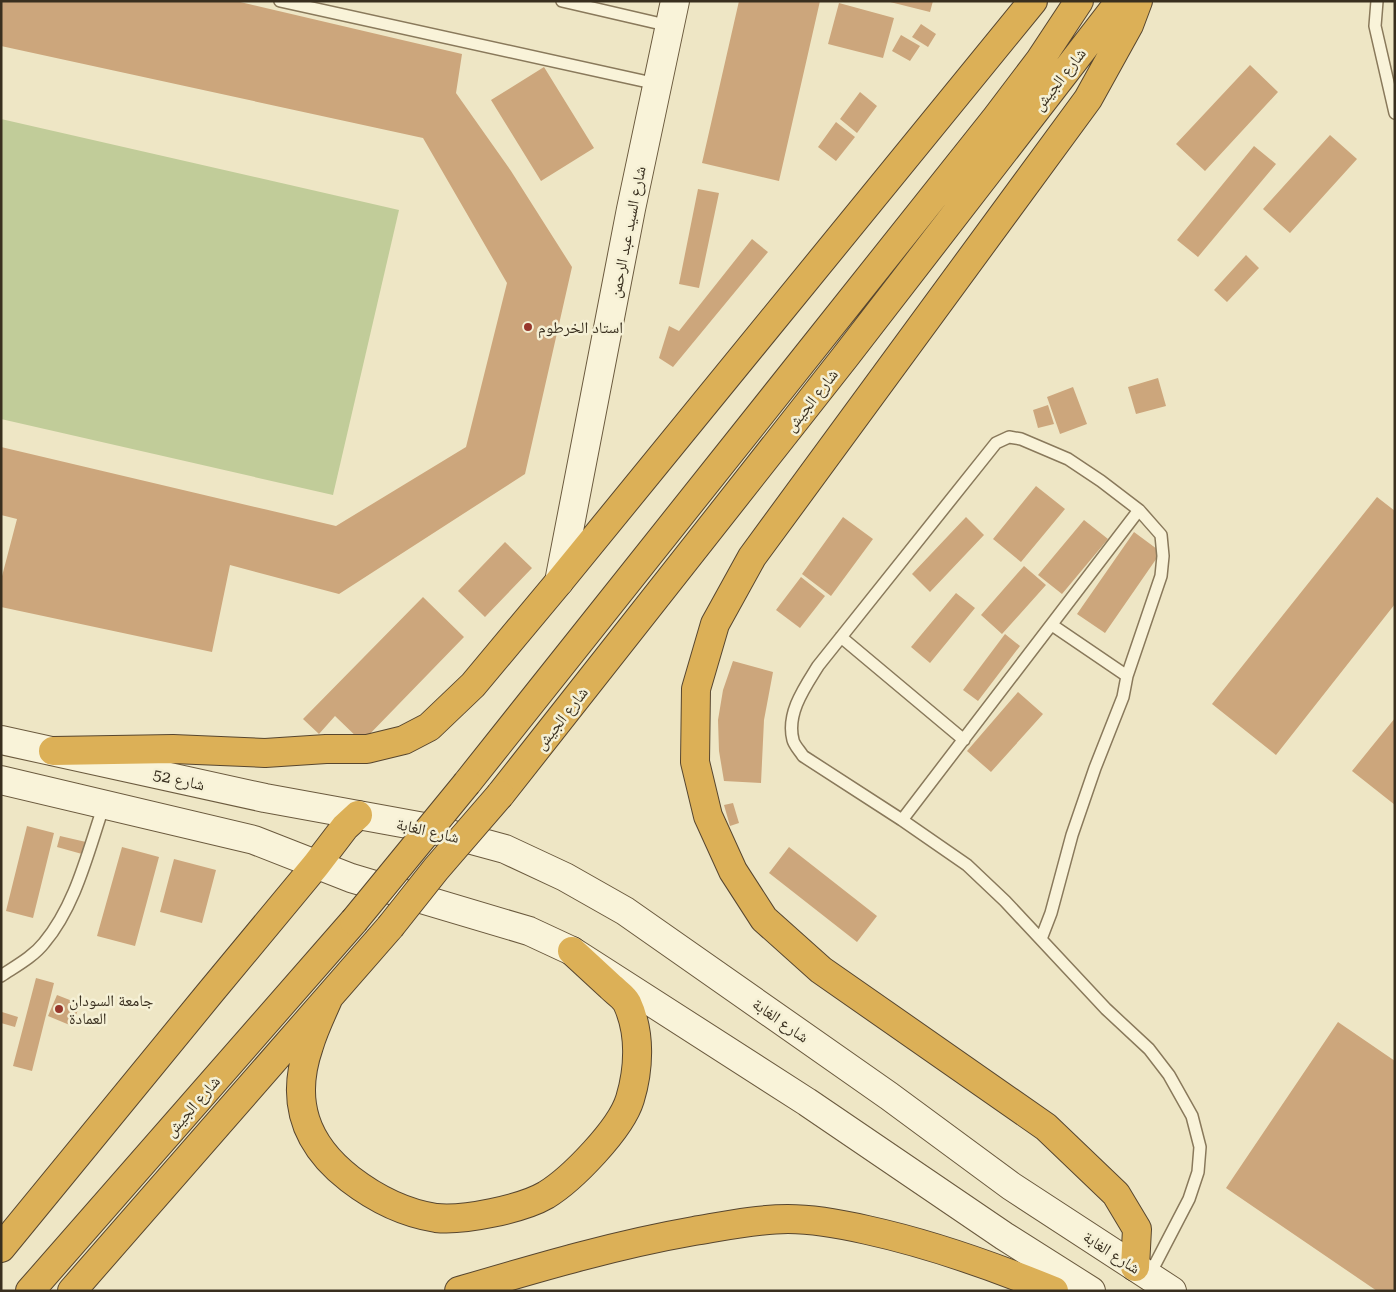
<svg xmlns="http://www.w3.org/2000/svg" width="1396" height="1292" font-family="'Roboto Serif','Noto Naskh Arabic',serif">
  <style>
    .green { fill: #c1cc99 }
    .building { fill: #cca67c }
    .lines { fill: none; stroke-linecap: round; stroke-linejoin: round }
    .lane-casing { stroke: #89795b; stroke-width: 14 }
    .secondary-casing { stroke: #6b5a3e; stroke-width: 30 }
    .highway-casing { stroke: #57462f; stroke-width: 30 }
    .lane { stroke: #f9f3d9; stroke-width: 11 }
    .secondary { stroke: #f9f3d9; stroke-width: 28 }
    .highway { stroke: #dcb057; stroke-width: 28 }
    .highway-bridge-casing { stroke: #57462f; stroke-width: 30; stroke-linecap: butt }
    .highway-bridge { stroke: #dcb057; stroke-width: 28 }
    .poi-dot { fill: #97372c; stroke: #f5f0d5; stroke-width: 2 }
    .labels { text-anchor: middle; stroke-width: 5; stroke-linejoin: round; paint-order: stroke }
    .street-label { font-size: 16px; fill: #392f1f; stroke: #f5f0d5 }
    .poi-label { font-size: 16px; fill: #392f1f; stroke: #f5f0d5; text-anchor: start }
  </style>
  <rect width="100%" height="100%" fill="#eee6c5"/>
  <path class="green" d="M1 119 399 210 333 495 1 419Z"/>
  <path class="building" d="M1 1H236L462 54 456 93 511 171 572 267 525 474 339 594 230 565 212 652 1 607V580L17 519 1 515V447L336 526 466 447 507 283 423 138 1 46Z
    M739 1H820L779 181 702 163Z
    M886 1H933L930 12Z
    M839 3 894 18 883 58 828 44Z
    M921 24 936 34 928 47 912 37Z
    M901 35 920 46 910 61 892 51Z
    M1250 65 1278 92 1205 171 1176 144Z
    M544 67 594 148 541 181 491 100Z
    M860 92 877 106 857 133 840 119Z
    M836 122 855 137 836 161 818 147Z
    M1330 135 1357 159 1290 233 1263 209Z
    M1254 146 1276 164 1198 257 1177 240Z
    M698 189 719 193 699 288 679 284Z
    M752 239 768 252 673 367 659 358 669 326 679 331Z
    M1246 255 1259 268 1227 302 1214 290Z
    M1158 378 1166 406 1136 414 1128 387Z
    M1073 387 1087 424 1060 434 1047 397Z
    M1048 405 1054 424 1038 428 1033 410Z
    M1036 486 1065 509 1021 562 993 539Z
    M1377 497 1395 511V604L1276 755 1212 704Z
    M843 517 873 539 831 596 802 574Z
    M966 517 984 535 930 592 912 574Z
    M1084 520 1108 539 1062 594 1038 575Z
    M1134 532 1161 552 1105 633 1077 614Z
    M505 542 532 568 485 617 458 591Z
    M1024 566 1046 585 1002 634 981 615Z
    M801 577 825 596 800 628 776 610Z
    M956 593 975 608 930 663 911 647Z
    M423 597 464 637 362 742 335 716 319 734 303 719Z
    M1005 634 1020 646 978 701 963 690Z
    M733 661 773 672 764 720 761 783 724 781 719 751 718 720 723 690Z
    M1018 692 1043 714 991 772 967 751Z
    M1395 718V805L1352 771Z
    M733 803 739 823 730 826 724 805Z
    M27 826 54 833 33 918 6 911Z
    M60 836 86 842 82 854 57 847Z
    M122 847 159 857 135 946 97 936Z
    M789 847 877 916 857 942 769 873Z
    M174 859 216 870 202 923 160 912Z
    M36 978 54 983 32 1071 13 1066Z
    M57 995 80 1004 72 1026 48 1016Z
    M2 1012 18 1017 15 1027 1 1023Z
    M1338 1022 1395 1061V1291H1377L1226 1188Z"/>
  <g class="lines">
    <g class="lane-casing">
      <path id="lane" d="M280 1 657 84
        M562 1 670 26
        M1377 1 1375 26 1395 113
        M1052 625 1127 676
        M841 637 964 740
        M902 820 1139 510
        M1041 939 1051 913 1072 835 1095 768 1123 697 1127 676 1161 576 1163 556 1161 535 1139 510 1101 481 1068 459 1021 439 1009 437 996 443 818 666C805 687 786 713 793 740 794 745 800 751 803 756L902 820 967 865 1005 901 1106 1009 1149 1049 1169 1075 1192 1116 1200 1147 1198 1172 1189 1199 1149 1276
        M1 976C16 966 33 957 44 943 76 905 88 851 104 805"/>
    </g>
    <g class="secondary-casing">
      <path id="secondary" d="M559 582 631 209 675 1
        M1 740 265 798 424 827 505 849 565 877 625 911 889 1096 1011 1186 1172 1291
        M1 780 254 840 351 878 529 931 572 951 807 1102 1004 1236 1091 1291"/>
    </g>
    <g class="highway-casing">
      <path id="highway" d="M53 751 173 749 265 753 326 749H367L404 740 429 727 473 685 559 582 1033 1
        M467 783 996 118 1040 60 1079 1
        M500 795 845 357 1120 1
        M329 997C322 1013 314 1029 309 1046 290 1101 305 1144 350 1179 376 1199 404 1213 436 1218 463 1221 522 1209 546 1195 572 1179 621 1129 630 1099 639 1069 641 1033 627 1003 624 997 616 992 611 987 598 975 585 963 572 951
        M1 1248 209 994 316 865 345 827 358 815
        M1135 1267 1137 1229 1116 1194 1046 1127 821 970 764 919 733 871 708 816 695 762 696 689 715 624 752 557 1088 99 1129 25 1138 1
        M30 1291 354 921
        M72 1291 390 927
        M459 1291C537 1268 614 1245 694 1231 724 1226 757 1219 788 1219 815 1219 841 1224 867 1230 931 1244 993 1266 1054 1291"/>
    </g>
    <use href="#lane" class="lane"/>
    <use href="#secondary" class="secondary"/>
    <use href="#highway" class="highway"/>
    <g class="highway-bridge-casing">
      <path id="highway-bridge" d="M354 921 467 783
        M390 927 436 869 500 795"/>
    </g>
    <use href="#highway-bridge" class="highway-bridge"/>
  </g>
  <g class="poi-dot">
    <circle cx="528" cy="327" r="5"/>
    <circle cx="59" cy="1009" r="5"/>
  </g>
  <g class="labels">
    <g class="street-label">
      <text transform="translate(1059 79) rotate(-52)" y="6">شارع الجيش</text>
      <text transform="translate(627 232) rotate(-79)" y="6">شارع السيد عبد الرحمن</text>
      <text transform="translate(811 400) rotate(-52)" y="6">شارع الجيش</text>
      <text transform="translate(561 718) rotate(-52)" y="6">شارع الجيش</text>
      <text transform="translate(179 779) rotate(12)" y="6">شارع 52</text>
      <text transform="translate(428 830) rotate(13)" y="6">شارع الغابة</text>
      <text transform="translate(781 1020) rotate(35)" y="6">شارع الغابة</text>
      <text transform="translate(192 1106) rotate(-49)" y="6">شارع الجيش</text>
      <text transform="translate(1112 1252) rotate(33)" y="6">شارع الغابة</text>
    </g>
    <g class="poi-label">
      <text x="538" y="333">استاد الخرطوم</text>
      <text x="69" y="1006">جامعة السودان<tspan x="69" dy="18">العمادة</tspan></text>
    </g>
  </g>
  <rect width="1396" height="1292" fill="none" stroke="#392f1f" stroke-width="5"/>
</svg>
